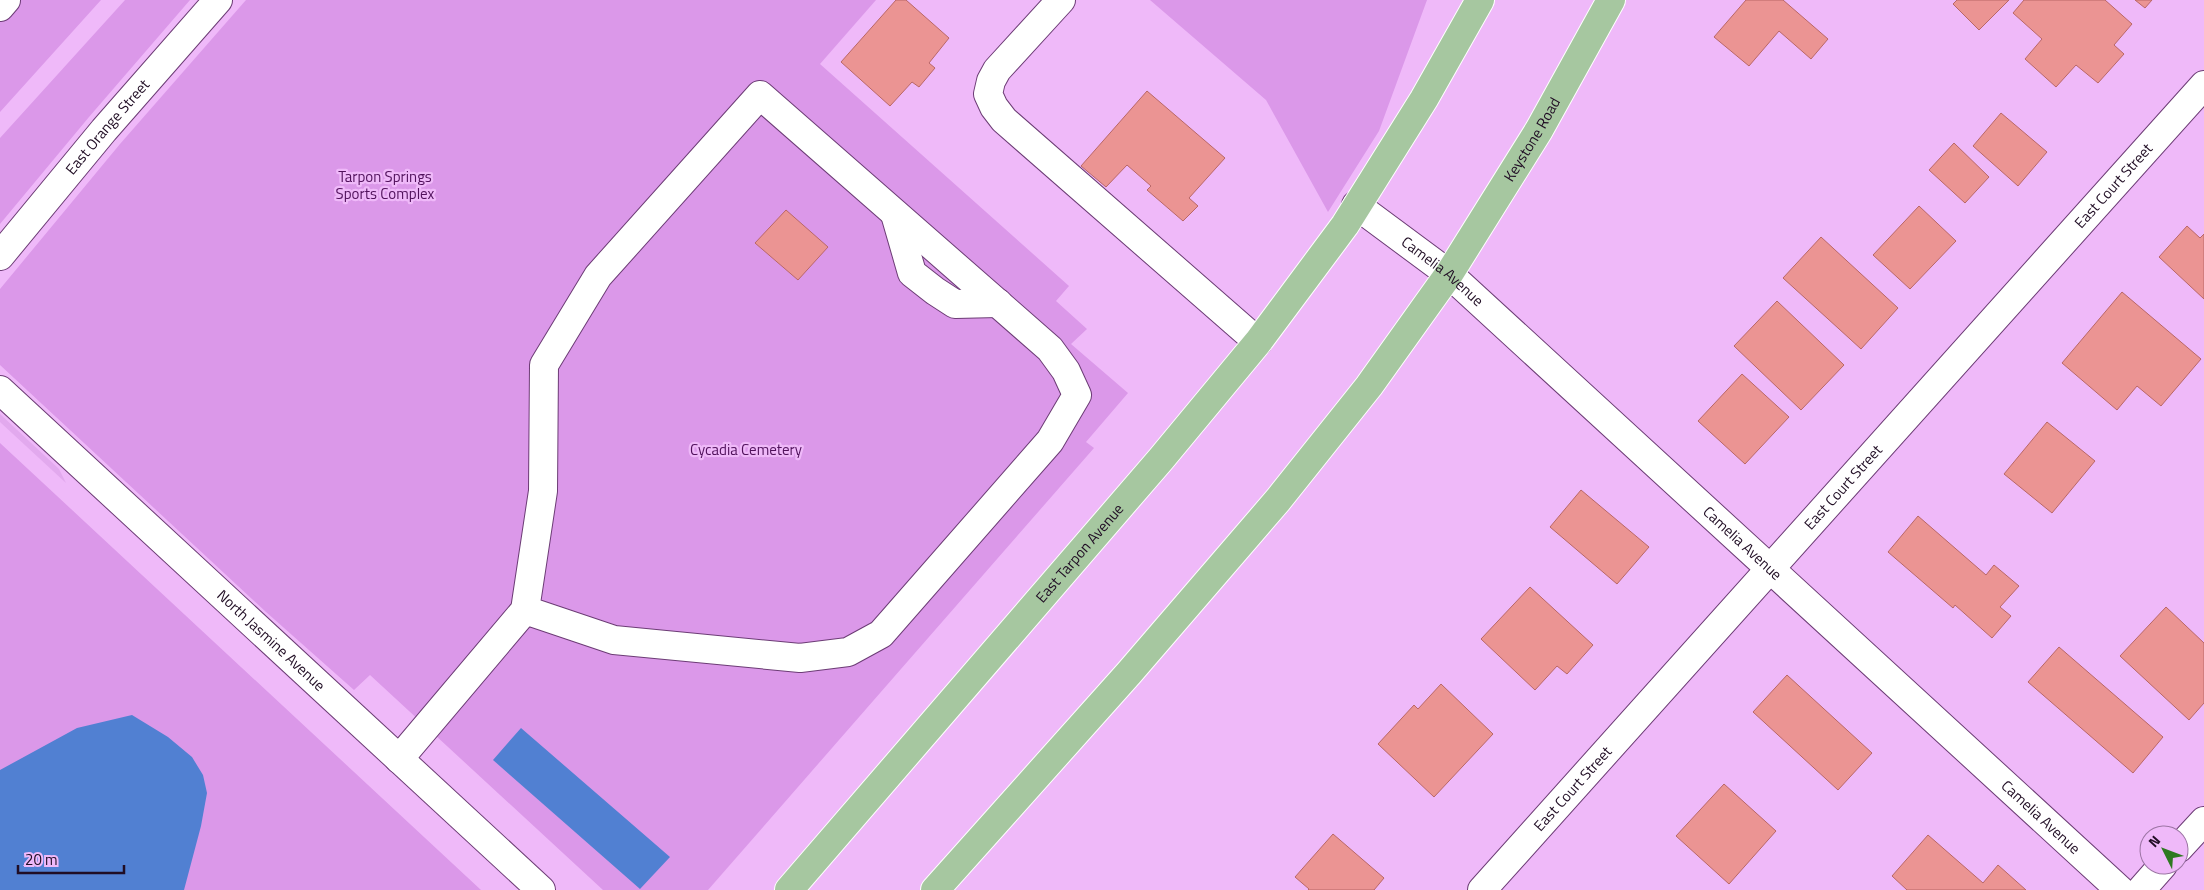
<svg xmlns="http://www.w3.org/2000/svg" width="2204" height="890" font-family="'Titillium Web',sans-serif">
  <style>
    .built { fill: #e2a9ee }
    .green { fill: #db98e9 }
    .water { fill: #5180d2 }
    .building { fill: #eb9493; stroke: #b96767 }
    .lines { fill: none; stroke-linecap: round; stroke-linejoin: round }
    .minor-casing { stroke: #6c3c75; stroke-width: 30 }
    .major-casing { stroke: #fff; stroke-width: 30 }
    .minor { stroke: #fff; stroke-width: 28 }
    .major { stroke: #a6c7a0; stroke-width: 28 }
    .labels { text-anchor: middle; stroke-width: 4.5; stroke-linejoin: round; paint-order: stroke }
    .street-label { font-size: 15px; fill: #200d24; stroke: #efb9f9 }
    .park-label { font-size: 15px; fill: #50115b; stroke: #efb9f9 }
  </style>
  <rect width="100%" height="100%" fill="#efb9f9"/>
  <path class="built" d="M0 414 59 469 66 483 0 422Z"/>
  <path class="green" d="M0 0H101L0 112Z
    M125 0H190L89 117 0 224V138Z
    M246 0H876L820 64 1069 286 1056 301 1087 329 1071 344 1128 393 1086 442 1094 448 708 890H603L370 675 354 690 266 612 0 365V289L120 144Z
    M1150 0H1427L1379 131 1328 212 1266 100Z
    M0 443 481 890H0Z"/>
  <path class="water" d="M132 715 168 737 192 757 203 775 207 793 201 826 184 890H0V770L77 728Z
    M521 728 670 857 640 889 493 760Z"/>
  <path class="building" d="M896 0H906L949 38 929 63 935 68 919 87 912 82 890 106 841 62Z
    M1746 0H1783L1828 39 1811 59 1779 31 1749 66 1714 37Z
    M1957 0H2009L1979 30 1953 4Z
    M2024 0H2105L2132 24 2114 45 2124 54 2098 83 2076 65 2056 87 2025 59 2042 39 2013 13Z
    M2135 0H2152L2145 8Z
    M1147 91 1225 158 1189 198 1198 206 1183 221 1147 190 1151 186 1127 165 1106 187 1081 166Z
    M2001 113 2047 152 2018 186 1973 146Z
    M1954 143 1989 177 1965 203 1929 170Z
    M1919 206 1956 241 1910 289 1873 255Z
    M786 210 828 247 798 280 755 243Z
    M2187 226 2200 238 2204 234V299L2159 257Z
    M1821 237 1898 308 1861 349 1783 278Z
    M2122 292 2201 359 2161 406 2137 386 2117 410 2062 363Z
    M1777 301 1844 365 1801 410 1734 346Z
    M1742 374 1789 417 1745 464 1698 421Z
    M2047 422 2095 461 2052 513 2004 474Z
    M1581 490 1649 547 1617 584 1550 527Z
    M1918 516 1986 575 1994 565 2019 586 2000 607 2011 616 1992 638 1955 605 1953 608 1888 552Z
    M1530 587 1593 645 1567 674 1557 666 1535 690 1481 639Z
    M2166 607 2204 643V703L2189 720 2120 656Z
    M2059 647 2163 737 2133 773 2028 682Z
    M1787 675 1872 753 1838 790 1753 712Z
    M1441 684 1493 734 1434 797 1378 744 1414 705 1418 709Z
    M1724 784 1776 831 1729 884 1676 836Z
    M1333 834 1384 878 1374 890H1308L1309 889 1295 877Z
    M1928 835 1983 883 1998 865 2026 890H1907L1892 876Z"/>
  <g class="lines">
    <g class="minor-casing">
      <g id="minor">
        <path d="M1061 0 997 70 991 81 988 94 994 107 1004 120 1258 342"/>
        <path d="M0 7 6 0"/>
        <path id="s1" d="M1356 205 1449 274 2120 890"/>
        <path d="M895 214 912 273 935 291 955 304 998 303"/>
        <path id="s2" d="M0 256 104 130 218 0"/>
        <path id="s3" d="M0 390 541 890"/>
        <path d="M399 759 525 610 543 491 544 365 598 276 760 95 1050 349 1066 371 1077 395 1050 441 881 634 848 652 800 658 614 640 525 610"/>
        <path d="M2179 848 2204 821"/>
        <path id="s4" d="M1482 890 2204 85"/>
        <path d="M2141 890 2163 865"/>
      </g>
    </g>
    <g class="major-casing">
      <g id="major">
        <path id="s5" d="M789 890 1161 459 1258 342 1345 225 1424 99 1480 0"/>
        <path id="s6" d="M935 890 1129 673 1278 500 1369 386 1449 274 1539 130 1611 0"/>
      </g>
    </g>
    <use href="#minor" class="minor"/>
    <use href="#major" class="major"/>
  </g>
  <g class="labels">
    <g class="street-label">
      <text dy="5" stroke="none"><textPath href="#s2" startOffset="168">East Orange Street</textPath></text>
      <text dy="5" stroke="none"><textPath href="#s6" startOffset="961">Keystone Road</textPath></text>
      <text dy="5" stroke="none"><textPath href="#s4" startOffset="946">East Court Street</textPath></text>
      <text dy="5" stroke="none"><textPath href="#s1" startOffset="109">Camelia Avenue</textPath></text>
      <text dy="5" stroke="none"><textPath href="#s4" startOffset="541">East Court Street</textPath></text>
      <text dy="5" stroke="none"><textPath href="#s1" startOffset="514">Camelia Avenue</textPath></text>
      <text dy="5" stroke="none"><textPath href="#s5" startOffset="445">East Tarpon Avenue</textPath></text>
      <text dy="5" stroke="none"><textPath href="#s3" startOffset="369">North Jasmine Avenue</textPath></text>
      <text dy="5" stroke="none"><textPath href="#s4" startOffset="136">East Court Street</textPath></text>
      <text dy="5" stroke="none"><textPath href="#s1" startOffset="919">Camelia Avenue</textPath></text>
    </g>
    <g class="park-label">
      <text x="385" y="182">Tarpon Springs<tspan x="385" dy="17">Sports Complex</tspan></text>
      <text x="746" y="455">Cycadia Cemetery</text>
    </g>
  </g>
  <g transform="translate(2164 850) rotate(312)"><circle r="24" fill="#efb9f9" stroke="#9c74a4"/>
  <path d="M0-4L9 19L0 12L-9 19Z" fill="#2e7920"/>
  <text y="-8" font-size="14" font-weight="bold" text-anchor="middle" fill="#200d24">N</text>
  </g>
  <path d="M18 865v8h106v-8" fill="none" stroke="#200d24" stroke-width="2.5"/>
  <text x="25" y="865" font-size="15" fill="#200d24" stroke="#efb9f9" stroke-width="4" paint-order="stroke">20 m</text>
</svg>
